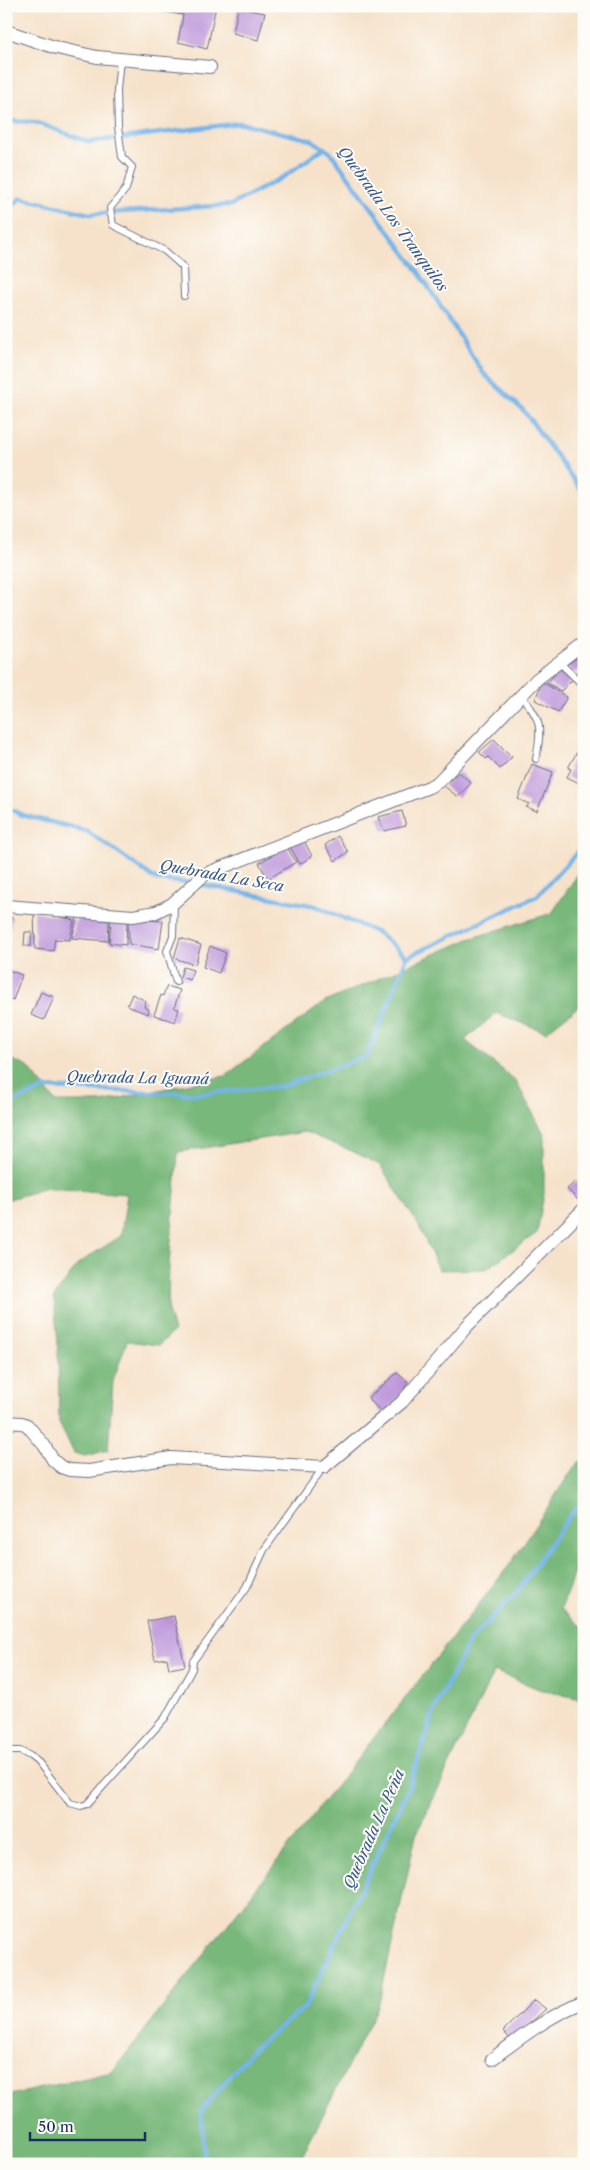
<svg xmlns="http://www.w3.org/2000/svg" width="590" height="2170" font-family="'Libre Caslon Text',serif">
  <style>
    .forest { fill: #78b87a; stroke: #4a746c }
    .lines { fill: none; stroke-linecap: round; stroke-linejoin: round }
    .stream { stroke: #75b5e9; stroke-width: 4.5 }
    .building { fill: #bd96da }
    .lane-casing { stroke: #686e84; stroke-width: 8 }
    .street-casing { stroke: #686e84; stroke-width: 14 }
    .lane { stroke: #fff; stroke-width: 6 }
    .street { stroke: #fff; stroke-width: 12 }
    .labels { text-anchor: middle; stroke-width: 4; stroke-linejoin: round; paint-order: stroke }
    .water-label { font-size: 15px; font-style: italic; fill: #365788; stroke: #fdfcf7 }
  </style>
  <rect width="100%" height="100%" fill="#fdfcf7"/>
  <filter id="ink" filterUnits="userSpaceOnUse"><feTurbulence type="fractalNoise" baseFrequency=".02" numOctaves="2"/><feDisplacementMap in="SourceGraphic" scale="10" xChannelSelector="R" yChannelSelector="G"/><feConvolveMatrix kernelMatrix="1 2 1 2 8 2 1 2 1" color-interpolation-filters="sRGB"/></filter>
  <filter id="wash" filterUnits="userSpaceOnUse"><feTurbulence type="fractalNoise" baseFrequency=".0096" numOctaves="4" result="noise"/><feDisplacementMap in="SourceGraphic" scale="20" xChannelSelector="R" yChannelSelector="G"/><feGaussianBlur stdDeviation="1.12" result="paint"/><feColorMatrix in="noise" values="0 0 0 0 0 0 0 0 0 0 0 0 0 0 0 0 0 1.4 0 .05"/><feComposite in="paint" operator="in"/></filter>
  <g filter="url(#wash)">
    <rect width="100%" height="100%" fill="#f6e2ca"/>
    <path class="forest" d="M584 865V997L579 1006 546 1032 496 1013 465 1040 515 1080 544 1134V1194L537 1233 486 1269 439 1270 419 1226 380 1165 354 1152 305 1132 178 1152 169 1266 168 1311 174 1331 159 1345 127 1341 113 1381 108 1450 85 1456 74 1453 59 1422 58 1344 54 1297 79 1263 121 1236 127 1194 47 1188 6 1200V1057L28 1067 56 1102H102L225 1076 325 1002 469 939 552 913Z
      M584 1458V1544L561 1609 584 1629V1700L539 1689 494 1671 416 1835 378 2007 298 2164H6V2096L112 2072 511 1563 574 1467Z"/>
    <g class="lines">
      <path class="stream" d="M6 121 35 122 89 142 240 123 312 140 331 153 416 268 484 374 524 411 584 494
        M6 211 21 198 90 214 231 205 285 176 324 148
        M6 807 22 815 87 831 157 880 191 883
        M198 884 316 906 378 933 407 957
        M6 1105 46 1088 198 1094 283 1086 367 1056 407 957 537 896 584 845
        M205 2164 201 2111 251 2051 305 2007 407 1792 435 1708 470 1640 517 1592 570 1515 584 1503"/>
    </g>
    <g id="blocks">
      <path class="building" d="M154 6H216L207 49 178 42 183 15 153 10Z
        M238 8 265 13 258 40 233 33Z
        M578 657 584 662V667L575 673 566 665Z
        M560 669 573 679 561 691 547 683Z
        M542 682 567 697 558 712 535 700Z
        M494 739 512 757 500 769 488 757 486 759 479 752Z
        M577 752 584 756V773L579 783 567 777 571 769 568 768Z
        M532 764 553 772 537 811 526 807 529 804 518 799Z
        M459 772 471 783 458 797 444 786Z
        M402 811 406 826 384 831 378 817Z
        M338 836 348 852 335 861 325 845Z
        M303 839 312 856 300 864 289 845Z
        M287 847 296 862 268 879 259 863Z
        M34 911 74 920 70 940 55 939 53 951 35 949Z
        M6 916 12 917 7 944H6Z
        M77 917 109 921 108 941 72 938Z
        M111 919 127 920 126 945 109 943Z
        M128 919 163 921 159 949 129 944Z
        M25 932H32L31 946H24Z
        M180 938 201 945 195 965 174 958Z
        M210 946 226 953 219 973 203 967Z
        M183 967 193 970 190 980 180 977Z
        M6 969 22 975 13 1000 6 997Z
        M167 986 180 990 174 1008 179 1009 175 1022 154 1015 161 995 163 996Z
        M41 992 54 997 44 1020 31 1015Z
        M132 994 146 1001 144 1007 149 1009 148 1014 127 1006Z
        M576 1181 584 1189V1197L579 1201 567 1189Z
        M397 1373 408 1382 400 1396 383 1414 368 1398Z
        M174 1616 185 1666 169 1669 167 1658 155 1660 147 1621Z
        M534 2000 546 2009 511 2040 503 2031Z"/>
    </g>
  </g>
  <g filter="url(#ink)">
    <use href="#blocks" fill-opacity="0" stroke="#686e84" stroke-width="1"/>
    <g class="lines">
      <g class="lane-casing">
        <path id="lane" d="M120 59 117 90 118 127 122 157 132 167 126 189 110 208 113 225 165 251 183 267 184 296
          M559 662 584 686
          M521 696C542 719 542 729 536 759
          M174 903 173 936 167 951 176 982
          M6 1751H20L30 1756 39 1763 70 1803 81 1806 87 1804 165 1718 192 1669 193 1661 247 1587 264 1550 323 1468"/>
      </g>
      <g class="street-casing">
        <path id="street" d="M6 31 57 48 97 57 210 67
          M6 906 133 916 156 912 172 904 205 874 429 787 438 782 537 679 584 643
          M6 1422 22 1423 27 1425 44 1445 53 1460 61 1467 70 1470 89 1471 171 1458 324 1467 402 1402 467 1326 584 1209
          M492 2059C521 2037 550 2015 584 2002"/>
      </g>
      <use href="#lane" class="lane"/>
      <use href="#street" class="street"/>
    </g>
  </g>
  <g class="labels">
    <g class="water-label">
      <text transform="translate(393 219) rotate(54)" y="5">Quebrada Los Tranquilos</text>
      <text transform="translate(222 876) rotate(10)" y="5">Quebrada La Seca</text>
      <text transform="translate(138 1078) rotate(1)" y="5">Quebrada La Iguaná</text>
      <text transform="translate(374 1829) rotate(-66)" y="5">Quebrada La Peña</text>
    </g>
  </g>
  <rect width="590" height="2170" fill="none" stroke="#fdfcf7" stroke-width="25"/>
  <path d="M30 2132v8h115v-8" fill="none" stroke="#1b2f5e" stroke-width="2.5"/>
  <text x="38" y="2132" font-size="15" fill="#1b2f5e" stroke="#fdfcf7" stroke-width="4" paint-order="stroke">50 m</text>
</svg>
